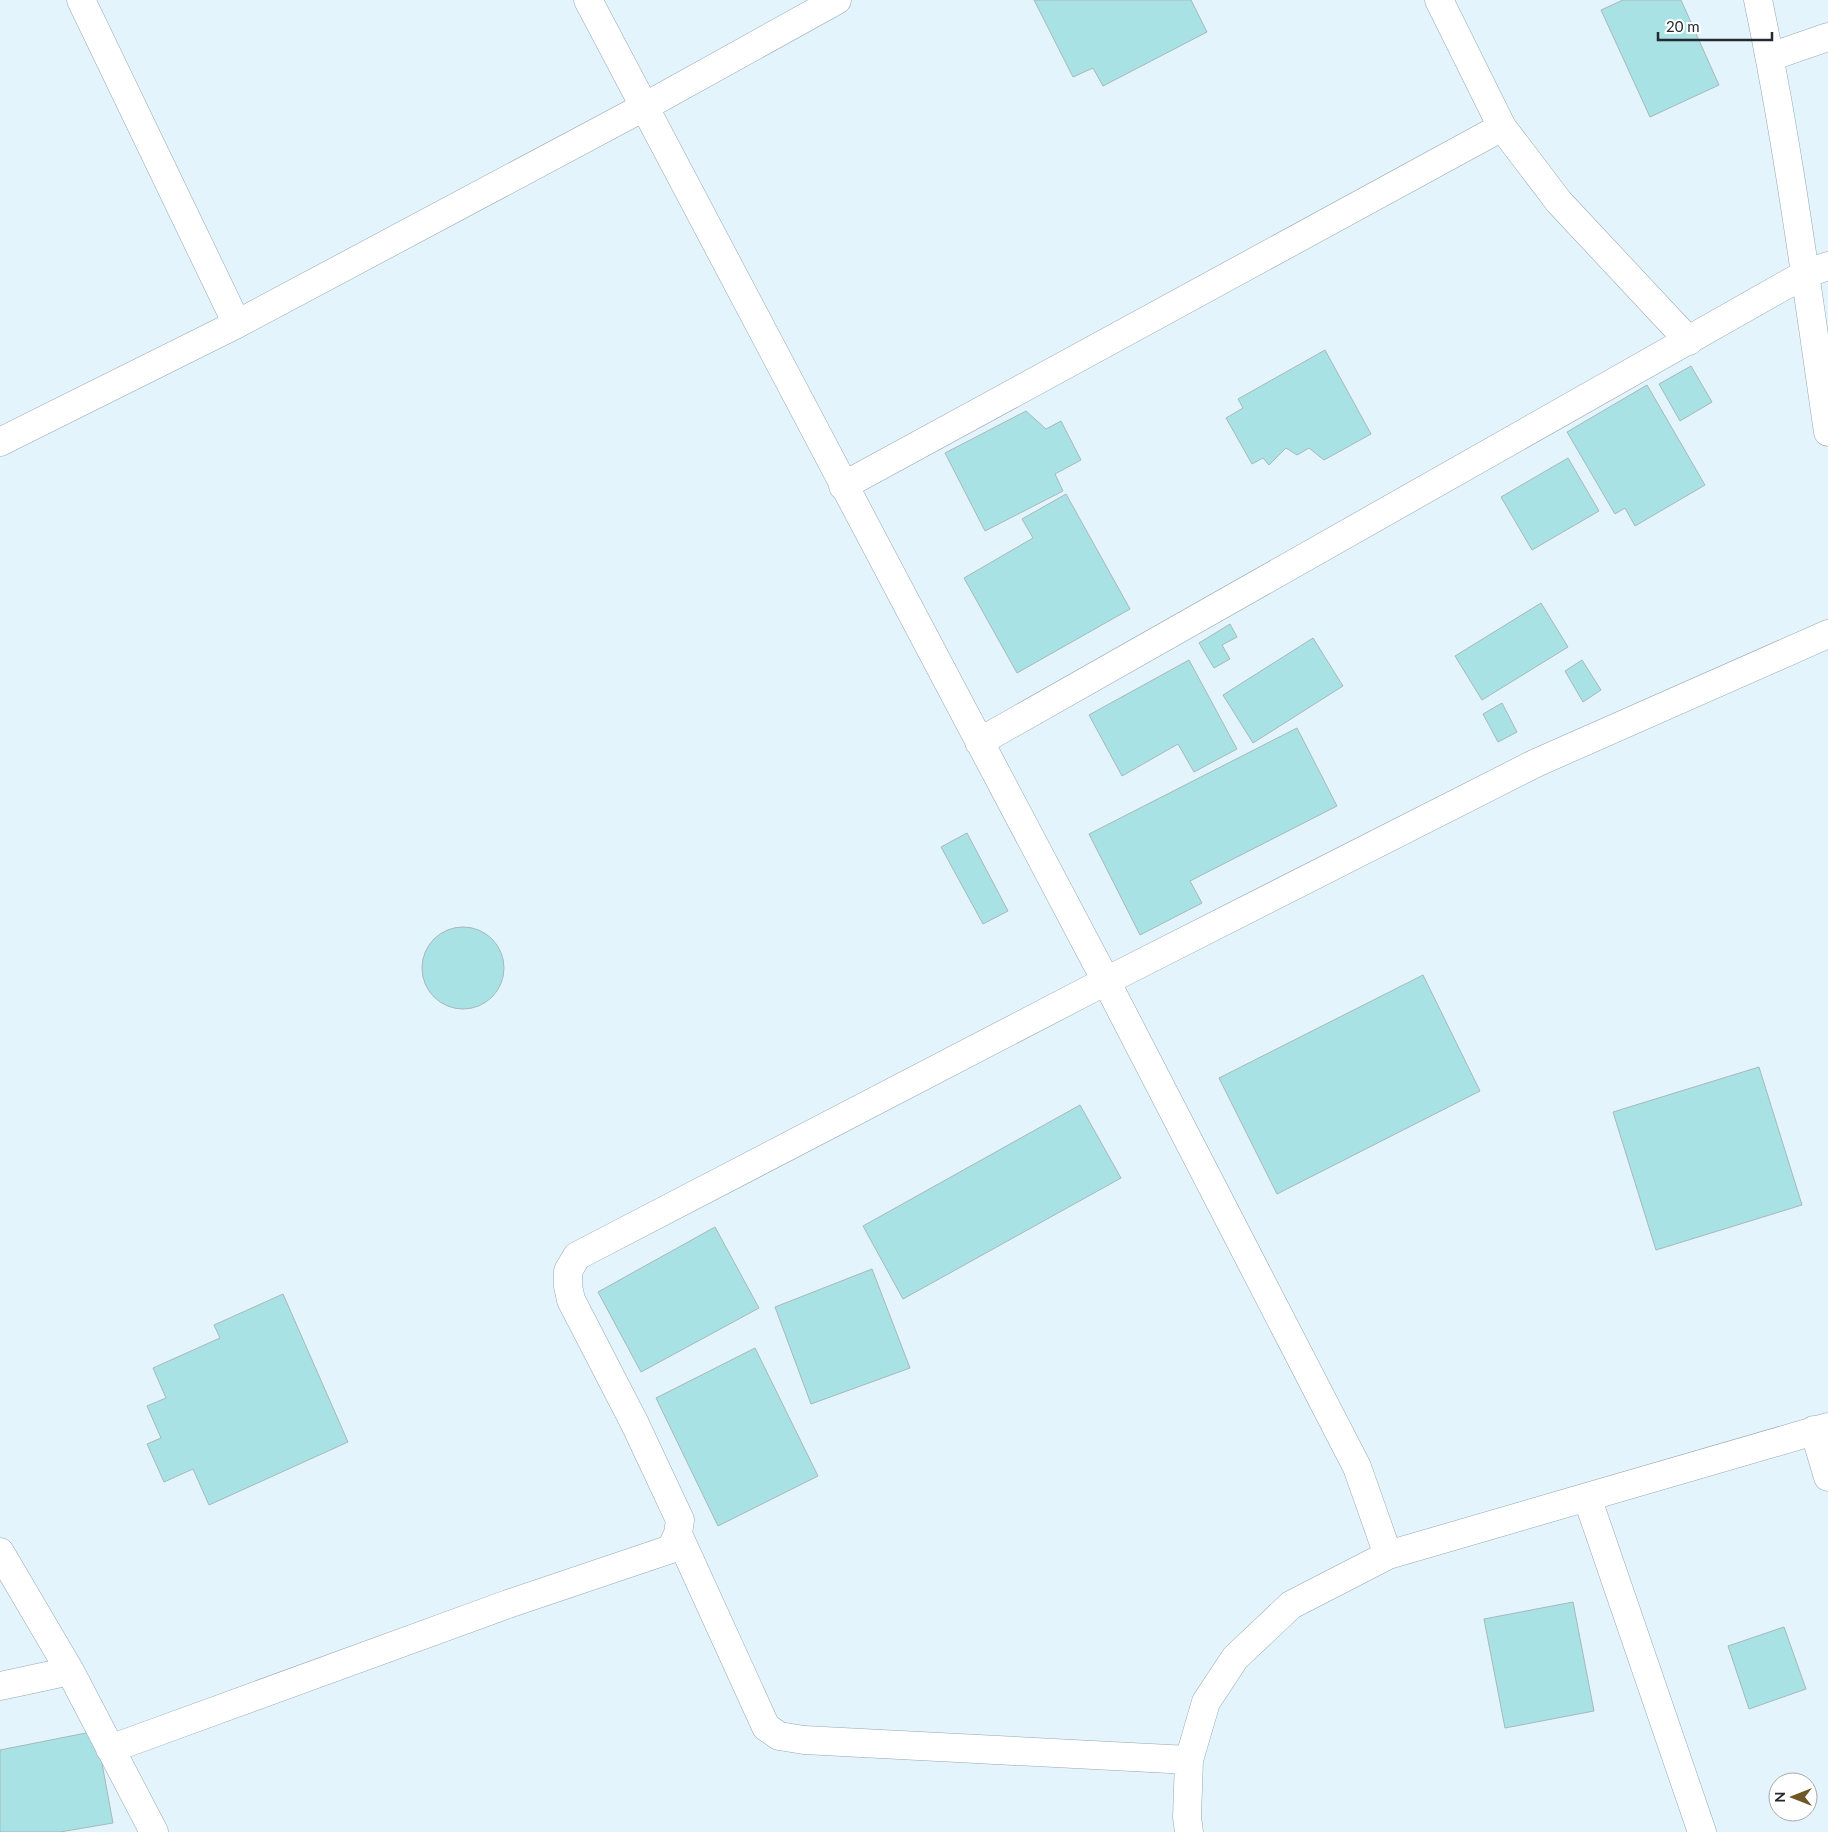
<svg xmlns="http://www.w3.org/2000/svg" width="1828" height="1832" font-family="Lato,sans-serif">
  <style>
    .building { fill: #a9e2e5; stroke: #a6b9ba }
    .lines { fill: none; stroke-linecap: round; stroke-linejoin: round }
    .street-casing { stroke: #97a7b0; stroke-width: 29 }
    .street { stroke: #fff; stroke-width: 28 }
  </style>
  <rect width="100%" height="100%" fill="#e3f4fd"/>
  <path class="building" d="M1034 0H1191L1207 32 1103 86 1093 68 1073 77Z
    M1623 0H1681L1719 85 1650 117 1601 10Z
    M1325 350 1371 434 1324 460 1309 448 1297 455 1286 448 1269 465 1263 458 1252 464 1226 418 1243 408 1238 399Z
    M1691 366 1712 402 1680 421 1659 384Z
    M1647 385 1705 485 1635 526 1625 508 1615 514 1567 432Z
    M1026 411 1046 429 1061 421 1081 460 1055 474 1063 491 985 531 945 453Z
    M1568 458 1599 511 1532 550 1501 497Z
    M1066 494 1130 609 1017 673 964 578 1033 538 1022 519Z
    M1541 603 1568 647 1482 700 1455 656Z
    M1230 624 1237 637 1222 645 1230 659 1214 668 1199 643Z
    M1313 638 1343 686 1253 743 1223 695Z
    M1189 660 1237 749 1194 772 1178 744 1122 776 1089 715Z
    M1582 660 1601 690 1583 702 1565 671Z
    M1502 703 1517 732 1498 742 1483 714Z
    M1297 728 1337 806 1190 881 1202 903 1140 935 1089 834Z
    M967 833 1008 911 983 924 941 847Z
    M422 968a41 41 0 1 1 82 0a41 41 0 1 1-82 0Z
    M1423 975 1480 1091 1277 1194 1219 1078Z
    M1759 1067 1802 1205 1656 1250 1613 1112Z
    M1080 1105 1121 1178 903 1299 863 1226Z
    M715 1227 759 1308 641 1372 598 1292Z
    M872 1269 910 1368 811 1404 775 1307Z
    M283 1294 348 1442 209 1505 193 1469 164 1482 147 1444 161 1438 147 1406 166 1398 153 1368 220 1338 214 1325Z
    M755 1348 818 1476 718 1526 656 1398Z
    M1573 1602 1594 1711 1505 1728 1484 1619Z
    M1784 1627 1806 1689 1749 1709 1728 1646Z
    M96 1731 113 1823 60 1832H0V1750Z"/>
  <g class="lines">
    <g class="street-casing">
      <path id="street" d="M81 0 237 324
        M588 0 1106 981 1357 1467 1388 1555
        M1439 0 1502 127 1559 202 1689 341
        M1758 0C1788 143 1807 288 1828 432
        M1770 57 1828 37
        M0 442 237 324 644 107 837 0
        M843 486 1502 127
        M979 742 1805 274 1828 266
        M1814 1430 1828 1477
        M1587 1497 1702 1832
        M678 1534 766 1727 779 1736 804 1740 1189 1760
        M0 1552 70 1671 154 1832
        M0 1686 70 1671
        M110 1749 508 1604 671 1549 678 1534 680 1520 635 1424 571 1300 568 1286V1271L577 1256 1106 981 1536 763 1828 634
        M1189 1832 1187 1817 1189 1760 1206 1702 1235 1658 1291 1605 1388 1555 1828 1427"/>
    </g>
    <use href="#street" class="street"/>
  </g>
  <g transform="translate(1793 1797) rotate(270)"><circle r="24" fill="#ffffff" stroke="#a7aaab"/>
  <path d="M0-4L9 19L0 12L-9 19Z" fill="#705728"/>
  <text y="-8" font-size="14" font-weight="bold" text-anchor="middle" fill="#242a2d">N</text>
  </g>
  <path d="M1658 32v8h114v-8" fill="none" stroke="#242a2d" stroke-width="2.5"/>
  <text x="1666" y="32" font-size="15" fill="#242a2d" stroke="#ffffff" stroke-width="4" paint-order="stroke">20 m</text>
</svg>
